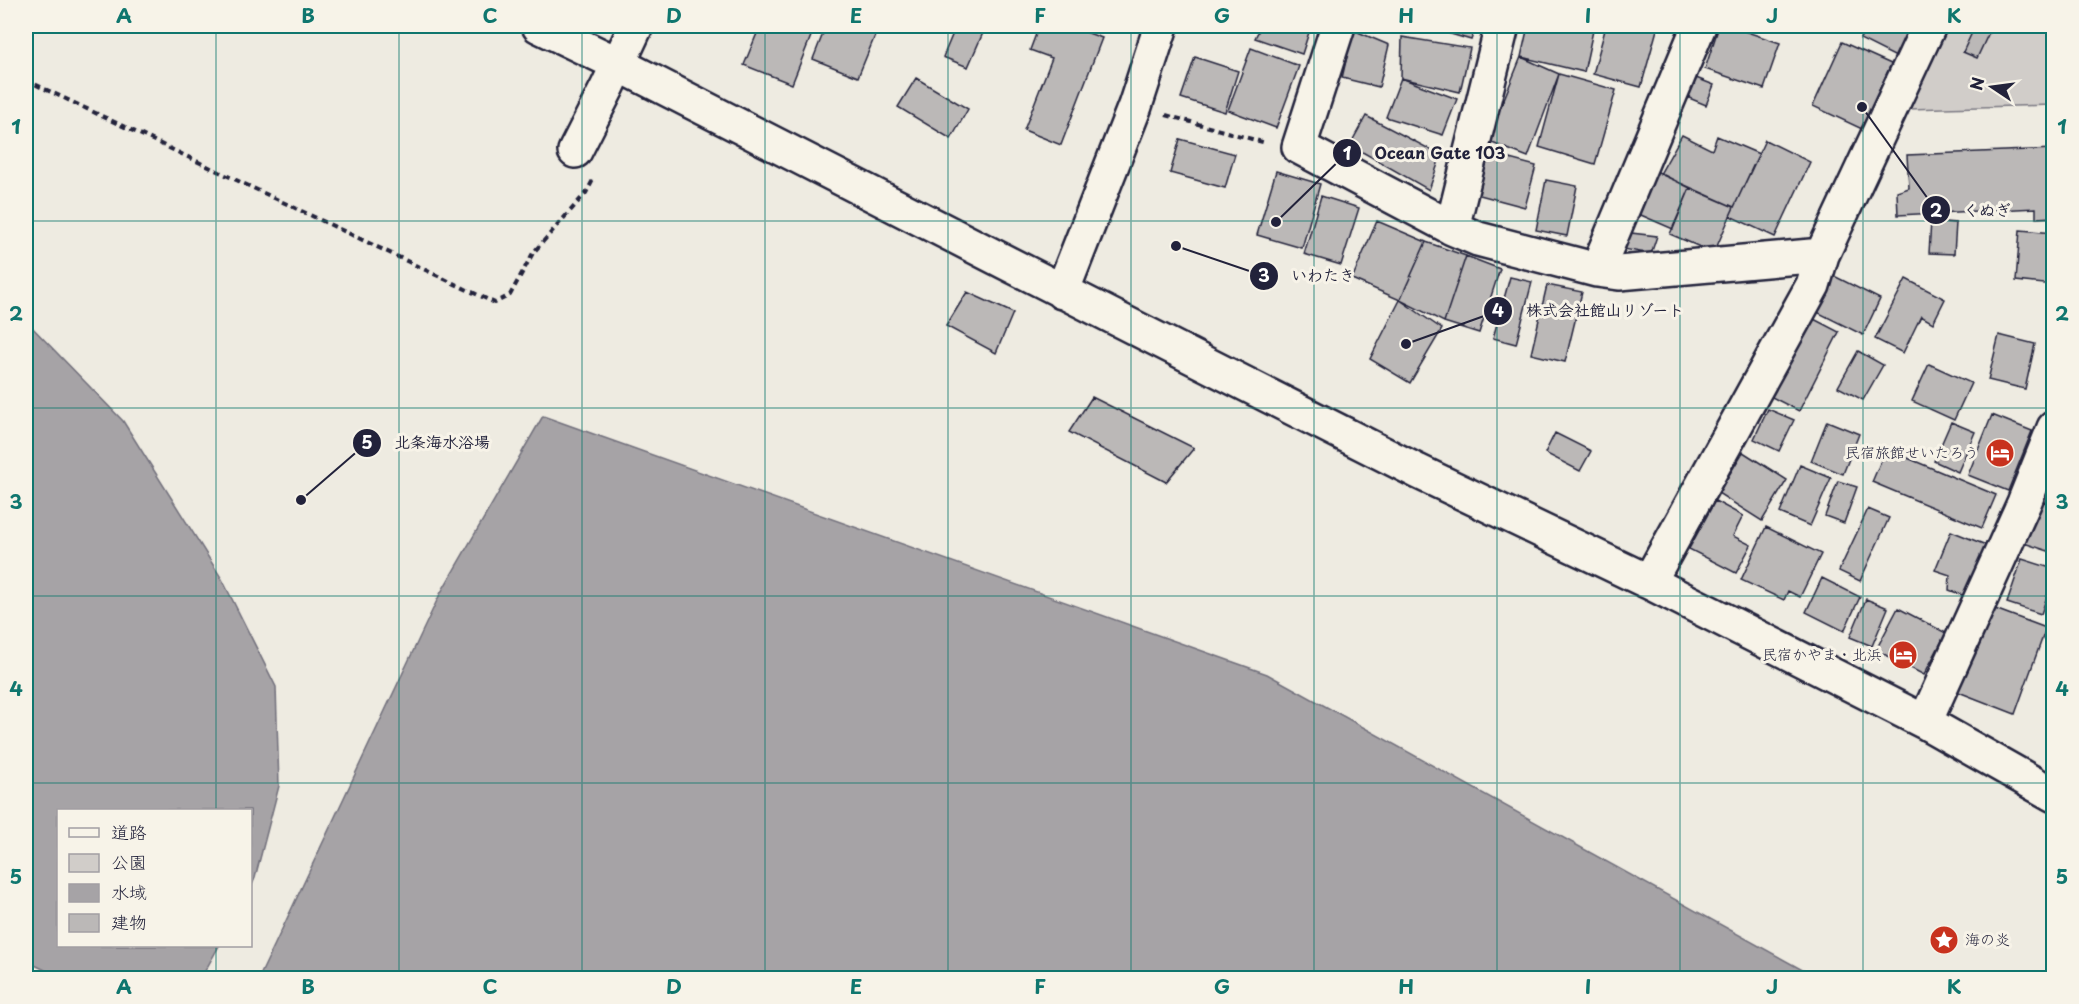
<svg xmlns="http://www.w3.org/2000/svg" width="2079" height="1004" font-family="'Playpen Sans','Klee One',sans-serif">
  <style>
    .green { fill: #d1cdc9; stroke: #7a7882; stroke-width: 1.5 }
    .water { fill: #a6a3a6; stroke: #716f7b; stroke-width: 1.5 }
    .building { fill: #bbb8b7; stroke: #22223b; stroke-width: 1.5 }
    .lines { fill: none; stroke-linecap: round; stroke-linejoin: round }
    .minor-casing { stroke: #22223b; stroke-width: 38 }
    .path { stroke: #22223b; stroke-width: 4; stroke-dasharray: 6 4.5; stroke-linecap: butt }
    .minor { stroke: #f7f3e8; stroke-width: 33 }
    .grid { fill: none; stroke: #0f766e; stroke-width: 1.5; stroke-opacity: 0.55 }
    .labels { text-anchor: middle; stroke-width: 6; stroke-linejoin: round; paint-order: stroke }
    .poi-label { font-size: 15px; fill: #22223b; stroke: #f7f3e8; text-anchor: end }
    .leader { fill: none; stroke: #22223b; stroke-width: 2 }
    .callout-dot { fill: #22223b; stroke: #f7f3e8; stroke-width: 2 }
    .mark-label { font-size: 18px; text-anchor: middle; font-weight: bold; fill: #fff }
    .callout-label { font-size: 16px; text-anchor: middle; font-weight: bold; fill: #22223b; stroke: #f7f3e8; stroke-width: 6; stroke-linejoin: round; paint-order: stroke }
    .neatline { fill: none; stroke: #0f766e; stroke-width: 2 }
    .grid-label { font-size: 20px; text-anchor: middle; font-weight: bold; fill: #0f766e }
  </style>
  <rect width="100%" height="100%" fill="#eeebe1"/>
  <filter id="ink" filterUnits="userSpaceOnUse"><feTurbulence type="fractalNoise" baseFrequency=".0167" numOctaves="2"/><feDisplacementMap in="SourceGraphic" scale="12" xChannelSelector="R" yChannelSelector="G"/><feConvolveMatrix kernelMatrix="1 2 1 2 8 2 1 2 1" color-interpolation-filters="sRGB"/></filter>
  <g filter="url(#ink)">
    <path class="green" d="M1949 26H2053V105L1909 109Z"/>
    <path class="water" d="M26 321 123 421 222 579 276 687 279 786 255 878 251 887 250 810H58V946H219L201 978H62L26 961Z
      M543 416 1267 674 1817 978H259L440 594Z"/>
    <path class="building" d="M760 26H815L792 84 744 65Z
      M826 26H879L858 77 813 59Z
      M956 26H986L968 67 943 57Z
      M1039 26H1069L1102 38 1061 145 1024 130 1052 58 1030 50Z
      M1261 26H1311L1302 54 1255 38Z
      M1424 26H1476L1471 40Z
      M1528 26H1594L1584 72 1521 57Z
      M1606 26H1658L1641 87 1593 74Z
      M1719 26H1729L1780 43 1764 89 1705 69Z
      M1866 26H1911L1896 57 1860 39Z
      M1975 26H1992L1977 58 1963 52Z
      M1353 30 1389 45 1379 87 1342 78Z
      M1402 37 1470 48 1460 92 1401 78Z
      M1842 42 1891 64 1862 129 1813 106Z
      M1251 48 1299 66 1276 128 1228 110Z
      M1195 57 1238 71 1225 112 1181 98Z
      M1521 57 1559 74 1528 157 1487 141Z
      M1559 74 1616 90 1595 164 1539 147Z
      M1691 76 1714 85 1706 105 1682 95Z
      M916 78 968 109 951 139 898 107Z
      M1401 78 1457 99 1443 135 1386 117Z
      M1366 116 1441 155 1429 190 1350 145Z
      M1682 135 1712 150 1717 136 1759 154 1734 207 1660 174Z
      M1180 139 1235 154 1225 188 1170 173Z
      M1765 140 1810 162 1775 237 1730 216Z
      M2054 149V217L2036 218V208L1898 215 1897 192 1909 188 1907 155Z
      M1487 153 1536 166 1525 207 1476 194Z
      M1654 170 1690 188 1673 229 1634 212Z
      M1276 171 1320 184 1302 248 1257 235Z
      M1546 180 1577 186 1567 236 1536 230Z
      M1690 188 1734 207 1714 253 1670 234Z
      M1321 196 1359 208 1341 265 1304 254Z
      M1377 221 1426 242 1400 300 1352 279Z
      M1931 221 1956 223 1954 254 1929 253Z
      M2020 230 2054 233V285L2016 281Z
      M1622 232 1657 236 1651 254 1618 248Z
      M1426 242 1466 256 1444 322 1400 300Z
      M1466 256 1500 269 1479 333 1444 322Z
      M1832 275 1880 299 1863 335 1815 311Z
      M1510 277 1532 282 1516 344 1493 338Z
      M1906 279 1945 299 1933 323 1921 316 1903 353 1875 339Z
      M1547 285 1582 292 1565 362 1531 354Z
      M967 292 1013 313 996 353 946 326Z
      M1400 300 1442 329 1410 383 1370 359Z
      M1806 315 1839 332 1799 411 1766 394Z
      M1999 335 2035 344 2025 389 1988 380Z
      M1858 351 1883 365 1863 400 1838 387Z
      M1929 364 1971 383 1954 420 1912 401Z
      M1092 397 1194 448 1166 482 1069 432Z
      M1768 409 1794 420 1779 451 1754 439Z
      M1992 415 2032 431 2008 491 1968 475Z
      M1827 421 1859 434 1843 474 1811 461Z
      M1951 422 1975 432 1958 472 1934 461Z
      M1555 433 1591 451 1580 471 1545 453Z
      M1886 449 1996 495 1982 528 1872 482Z
      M1743 452 1787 480 1762 521 1718 493Z
      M1800 465 1831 478 1810 526 1780 513Z
      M1838 481 1857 487 1844 523 1825 516Z
      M2040 500 2054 506V553L2024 543Z
      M1715 501 1743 516 1733 536 1751 545 1736 573 1689 549Z
      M1868 509 1889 518 1860 581 1839 571Z
      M1766 527 1821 554 1800 597 1788 591 1784 600 1741 580Z
      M1951 531 1991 547 1970 598 1949 590 1950 575 1935 570Z
      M2022 559 2054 569V576L2041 614 2007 603Z
      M1822 578 1860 597 1844 631 1806 612Z
      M1866 599 1888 608 1872 646 1850 637Z
      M1987 606 2046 628 2015 714 1956 691Z
      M1898 608 1946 633 1924 675 1876 650Z"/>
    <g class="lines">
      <g class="minor-casing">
        <path id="minor" d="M539 26 618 64 1005 262 1417 471 1649 582 1925 722 2054 795
          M1338 26 1299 147 1452 228
          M1502 26 1452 228 1478 239 1597 270 1619 273 1822 255
          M575 151 608 86 636 26
          M1597 270 1699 26
          M1062 292 1135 106 1161 26
          M1649 582 1813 285 1822 255 1929 26
          M1925 722 2024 503 2054 428"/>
      </g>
      <path class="path" d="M26 80 495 303 510 295 533 253 586 193 593 180
        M1166 115 1266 143"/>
      <use href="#minor" class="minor"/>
    </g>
  </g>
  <path class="grid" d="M216 26V810M399 26V978M582 26V978M765 26V978M948 26V978M1131 26V978M1314 26V978M1497 26V978M1680 26V978M1863 26V978M26 221H2054M26 408H2054M26 596H2054M26 783H2054M216 946V978"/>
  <defs>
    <g id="hotel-disc" transform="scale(1.5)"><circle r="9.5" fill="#c8321e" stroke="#f7f3e8"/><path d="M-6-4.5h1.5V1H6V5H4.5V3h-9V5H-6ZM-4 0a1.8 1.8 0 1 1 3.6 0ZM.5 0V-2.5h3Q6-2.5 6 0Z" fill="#fff"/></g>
    <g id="sight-disc" transform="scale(1.5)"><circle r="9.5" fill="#c8321e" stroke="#f7f3e8"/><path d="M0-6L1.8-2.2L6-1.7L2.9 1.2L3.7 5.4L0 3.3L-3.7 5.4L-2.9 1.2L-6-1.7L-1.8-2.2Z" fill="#fff"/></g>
  </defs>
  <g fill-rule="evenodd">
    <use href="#hotel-disc" x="2000" y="453"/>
    <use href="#hotel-disc" x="1903" y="655"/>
    <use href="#sight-disc" x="1944" y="940"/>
  </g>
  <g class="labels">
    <g class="poi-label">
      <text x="1979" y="458">民宿旅館せいたろう</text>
      <text x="1882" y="660">民宿かやま・北浜</text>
      <text x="1965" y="945" text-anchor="start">海の炎</text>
    </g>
  </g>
  <path class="leader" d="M1276 222L1347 153M1862 107L1936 210M1176 246L1264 276M1406 344L1498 311M301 500L367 443"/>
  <g class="callout-dot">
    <circle cx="1276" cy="222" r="6"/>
    <circle cx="1862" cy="107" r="6"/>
    <circle cx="1176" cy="246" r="6"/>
    <circle cx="1406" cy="344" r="6"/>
    <circle cx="301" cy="500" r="6"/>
    <circle cx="1347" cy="153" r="15"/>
    <circle cx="1936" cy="210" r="15"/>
    <circle cx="1264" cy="276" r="15"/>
    <circle cx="1498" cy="311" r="15"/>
    <circle cx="367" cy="443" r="15"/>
  </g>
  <g class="mark-label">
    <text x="1347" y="160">1</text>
    <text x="1936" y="217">2</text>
    <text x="1264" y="282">3</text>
    <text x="1498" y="317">4</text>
    <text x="367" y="449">5</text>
  </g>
  <g class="callout-label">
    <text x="1440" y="159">Ocean Gate 103</text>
    <text x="1987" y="216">くぬぎ</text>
    <text x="1323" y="281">いわたき</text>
    <text x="1605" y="316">株式会社館山リゾート</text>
    <text x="442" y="448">北条海水浴場</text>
  </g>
  <rect width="2079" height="1004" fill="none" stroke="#f7f3e8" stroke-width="66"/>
  <rect x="57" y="809" width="195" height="138" fill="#f7f3e8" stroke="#a29fa3" stroke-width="1.5"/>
  <rect x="69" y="828" width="30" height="9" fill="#f7f3e8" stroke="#a29fa3" stroke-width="1.5"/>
  <text x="111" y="839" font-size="18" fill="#22223b">道路</text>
  <rect x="69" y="854" width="30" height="18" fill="#d1cdc9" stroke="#a29fa3" stroke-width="1.5"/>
  <text x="111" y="869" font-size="18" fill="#22223b">公園</text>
  <rect x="69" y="884" width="30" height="18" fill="#a6a3a6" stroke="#a29fa3" stroke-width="1.5"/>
  <text x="111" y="899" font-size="18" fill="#22223b">水域</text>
  <rect x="69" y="914" width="30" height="18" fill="#bbb8b7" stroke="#a29fa3" stroke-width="1.5"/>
  <text x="111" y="929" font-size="18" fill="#22223b">建物</text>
  <g transform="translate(1992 87) rotate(283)" stroke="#f7f3e8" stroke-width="4.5" paint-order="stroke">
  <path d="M0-4.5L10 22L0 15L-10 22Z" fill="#22223b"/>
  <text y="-9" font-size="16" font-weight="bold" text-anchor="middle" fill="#22223b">N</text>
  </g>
  <rect x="33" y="33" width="2013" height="938" class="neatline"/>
  <g class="grid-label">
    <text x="124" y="23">A</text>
    <text x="308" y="23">B</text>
    <text x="490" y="23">C</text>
    <text x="674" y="23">D</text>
    <text x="856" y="23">E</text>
    <text x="1040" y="23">F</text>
    <text x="1222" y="23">G</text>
    <text x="1406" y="23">H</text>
    <text x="1588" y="23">I</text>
    <text x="1772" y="23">J</text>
    <text x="1954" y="23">K</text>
    <text x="16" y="134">1</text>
    <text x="2062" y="134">1</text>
    <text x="16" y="321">2</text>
    <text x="2062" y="321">2</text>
    <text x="16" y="509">3</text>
    <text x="2062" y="509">3</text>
    <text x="16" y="696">4</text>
    <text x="2062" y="696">4</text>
    <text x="16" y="884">5</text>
    <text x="2062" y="884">5</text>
    <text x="124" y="994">A</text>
    <text x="308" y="994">B</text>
    <text x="490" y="994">C</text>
    <text x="674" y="994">D</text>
    <text x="856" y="994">E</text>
    <text x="1040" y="994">F</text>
    <text x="1222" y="994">G</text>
    <text x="1406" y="994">H</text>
    <text x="1588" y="994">I</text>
    <text x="1772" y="994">J</text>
    <text x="1954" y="994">K</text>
  </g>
</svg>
